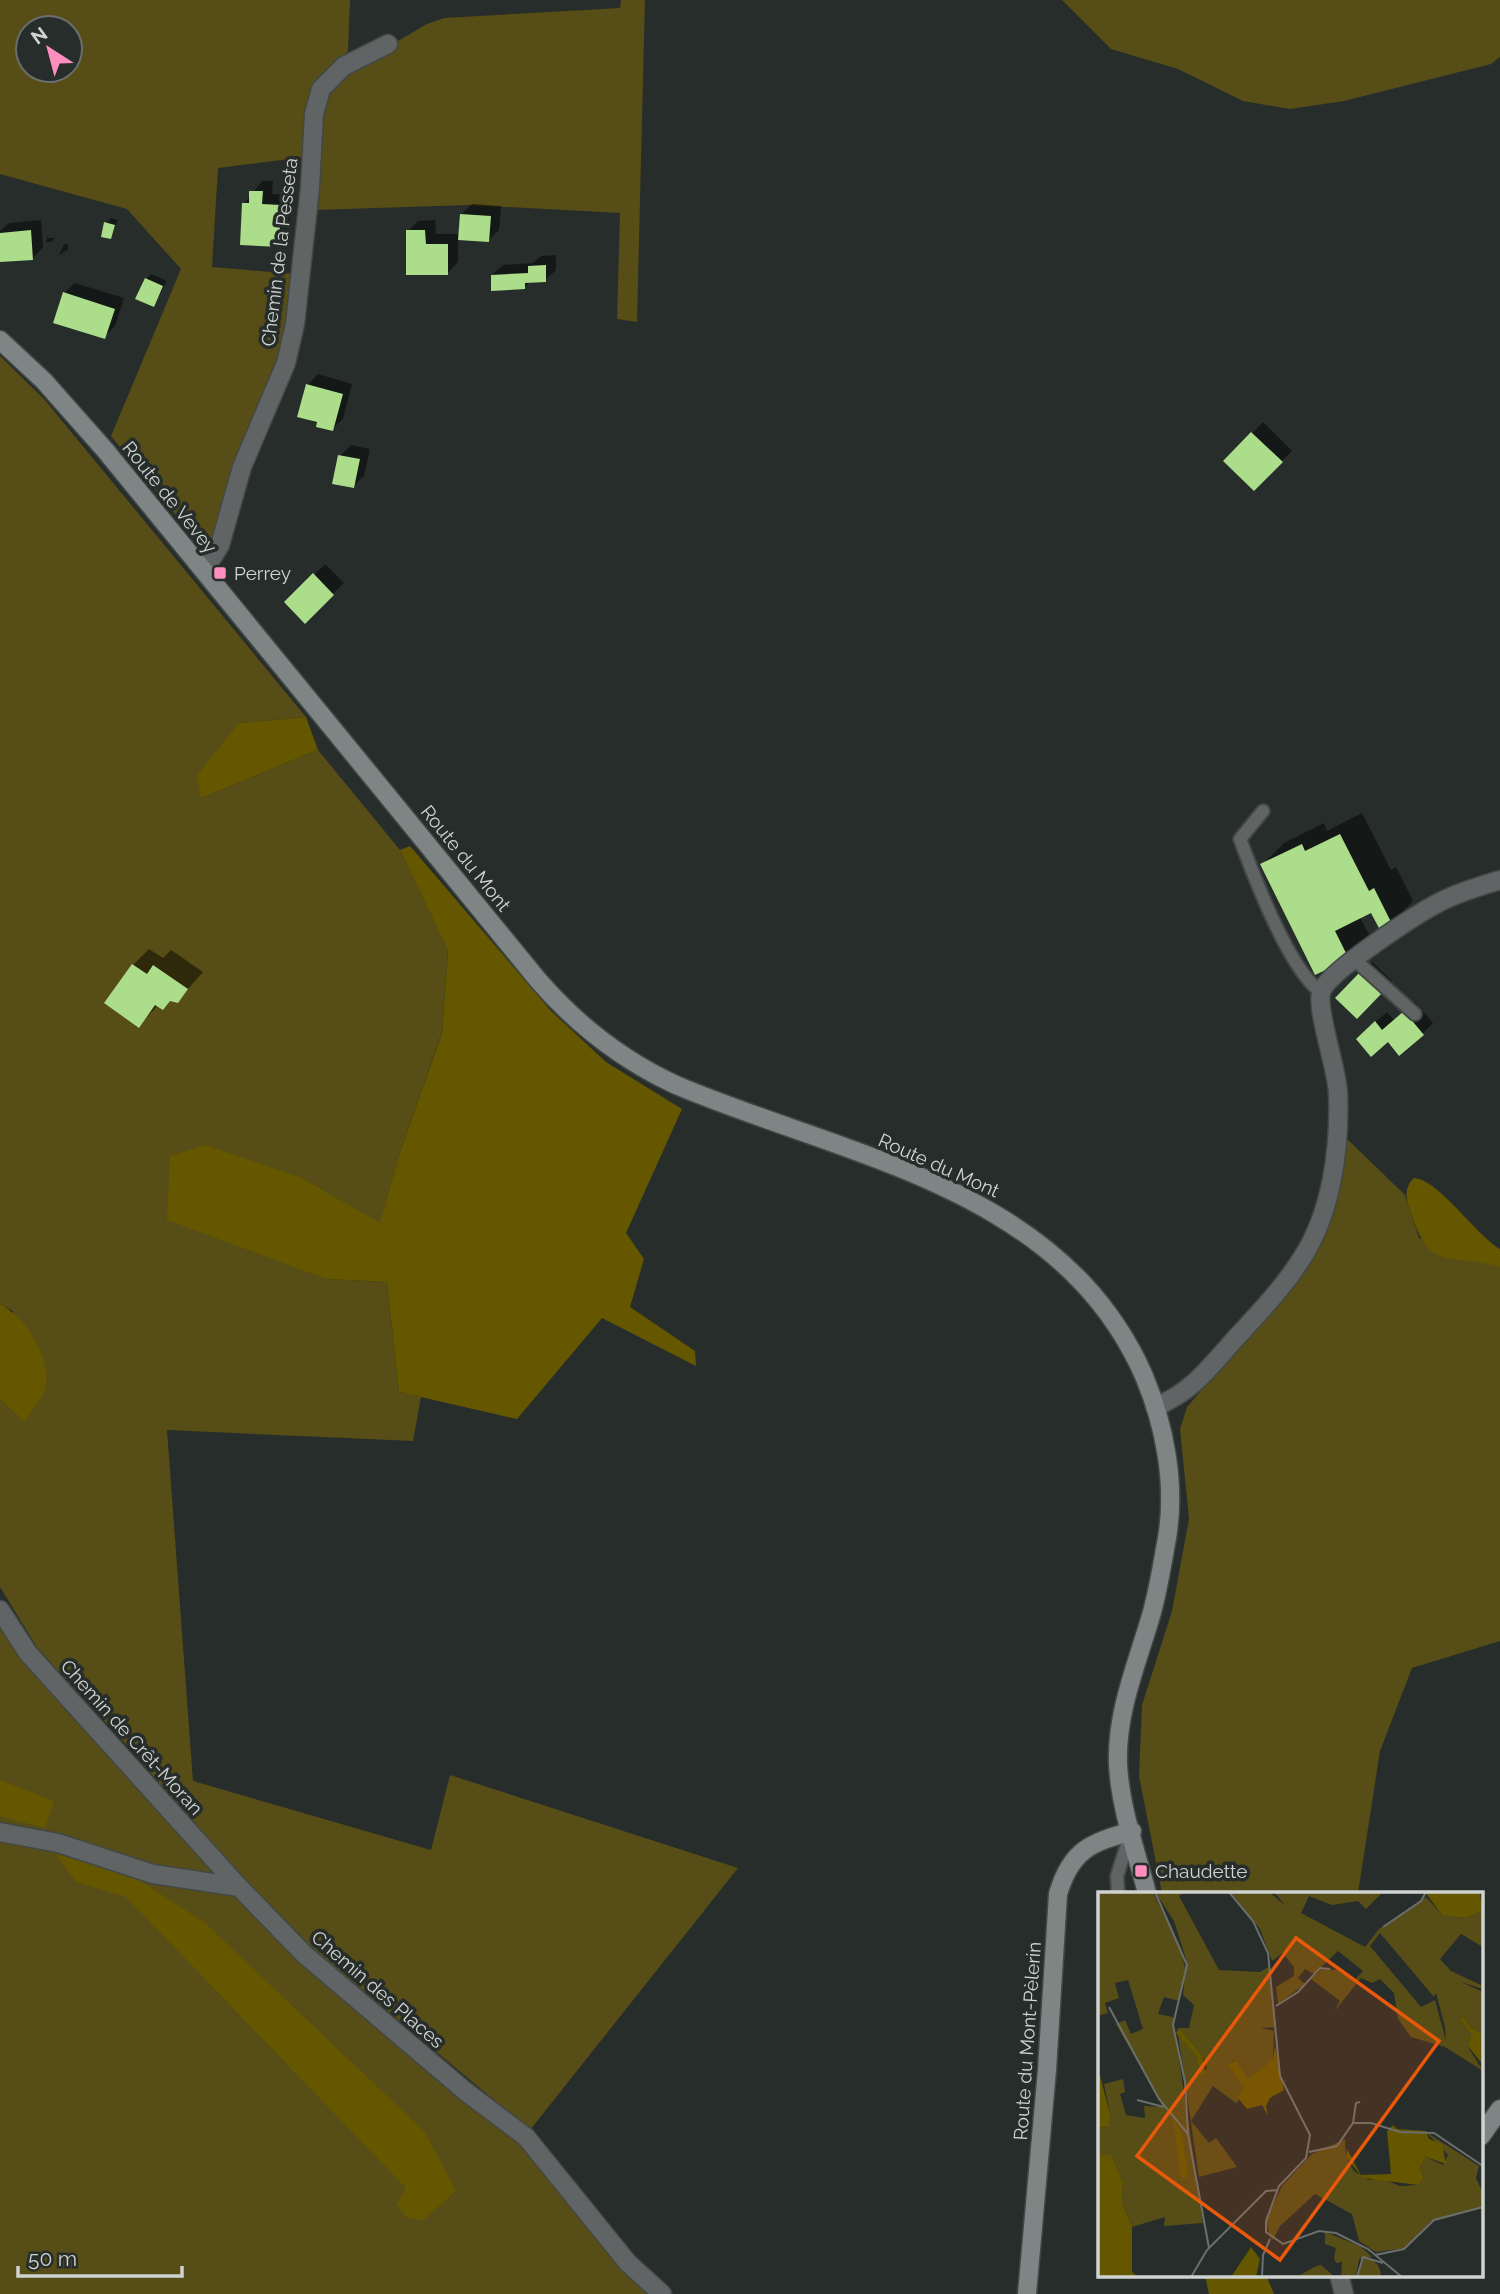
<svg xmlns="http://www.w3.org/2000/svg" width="1500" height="2294" font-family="Raleway,sans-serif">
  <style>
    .green { fill: #574d16; fill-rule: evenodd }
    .forest { fill: #655700 }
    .shadow { fill: #0007 }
    .building { fill: #acdd8b }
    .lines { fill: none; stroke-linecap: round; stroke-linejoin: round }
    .lane-casing { stroke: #424845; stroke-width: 16 }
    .street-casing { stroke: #424845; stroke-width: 21 }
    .secondary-casing { stroke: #424845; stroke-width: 21 }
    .lane { stroke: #616465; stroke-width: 12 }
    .street { stroke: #616465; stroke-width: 18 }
    .secondary { stroke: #7f8485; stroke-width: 18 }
    .poi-dot { fill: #fe8ebd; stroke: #272d2a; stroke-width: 2.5 }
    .labels { text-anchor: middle; stroke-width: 7; stroke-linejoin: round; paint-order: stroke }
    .street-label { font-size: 19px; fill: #cfd3d1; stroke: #272d2a }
    .poi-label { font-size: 19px; fill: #cfd3d1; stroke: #272d2a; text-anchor: start }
    .inset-road { fill: none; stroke: #6a6f6d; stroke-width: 2 }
    .view { fill: #e8590c; fill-opacity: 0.15; stroke: #e8590c; stroke-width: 3.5 }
    .inset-edge { fill: none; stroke: #cfd3d1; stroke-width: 3.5 }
  </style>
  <rect width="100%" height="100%" fill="#272d2a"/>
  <path class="green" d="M0 0H350L348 51C305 91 311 102 306 157L218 168 212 267 295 274 285 346 219 526 208 545 198 542 111 436 181 269 127 209 0 174ZM28 28H70V70H28Z
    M621 0H645L637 322 617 319 620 213 469 205 314 210 322 111 331 86 345 72 427 24 444 18 620 8Z
    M1062 0H1500V57L1491 64 1344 101 1290 109 1243 101 1178 69 1111 49Z
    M0 356 44 399 306 717 239 723 201 798 318 750 400 850 448 949 442 1032 399 1155 380 1224 302 1178 327 1279 387 1282 399 1392 421 1397 413 1441 167 1430 193 1781 431 1850 450 1775 738 1868 530 2130 312 1948 205 1839 136 1755 38 1649 0 1587V1399L24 1422 13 1311 0 1304Z
    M1344 1136 1405 1195 1419 1238 1500 1267V1641L1412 1668 1380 1751 1358 1893H1162L1139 1776 1142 1705 1172 1611 1189 1519 1180 1429 1187 1407 1249 1335 1311 1254 1339 1193Z
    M0 1618 219 1876 152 1870 0 1825Z
    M0 1838 51 1847 234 1895 522 2142 654 2294H0Z"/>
  <path class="forest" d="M306 717 318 750 201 798 197 775 239 723Z
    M410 846 551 1011 606 1062 682 1109 626 1233 644 1259 630 1307 695 1351 696 1366 602 1318 517 1419 399 1392 387 1282 327 1279 167 1220 170 1156 206 1145 302 1178 380 1223 399 1155 442 1033 448 950 400 850Z
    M1414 1178C1438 1179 1476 1235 1500 1249V1267C1451 1252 1430 1274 1411 1213 1406 1199 1403 1189 1414 1178Z
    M0 1304C25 1317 50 1355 46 1385 44 1397 31 1412 24 1422L0 1399Z
    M0 1780 54 1801 45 1828 0 1816Z
    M51 1847 130 1874 205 1923 425 2132 456 2191 423 2220 407 2218 397 2204 406 2188 126 1897 76 1882Z
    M1205 2275H1266L1274 2294H1209Z"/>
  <path class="shadow" d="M262 181H273L272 194 291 195 289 234 278 245 244 204Z
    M472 204 501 206 499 230 489 240 458 239V262L448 273 408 231 418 221 435 220 436 234H460L461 215Z
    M111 218 118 220 111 237 106 223Z
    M41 220 43 247 33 258 0 260V231L9 223Z
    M48 235V238H55L51 242H46Z
    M64 244H68V250L59 255Z
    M556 255V270L545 280 531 281 525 287 492 275 503 265 533 263 541 256Z
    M151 274 167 281 154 305 146 279Z
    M75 283 124 298 115 326 104 337 64 293Z
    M318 374 352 384 343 419 332 429 299 416 308 385Z
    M1263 422 1292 451 1254 489 1226 461Z
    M351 445 370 449 364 476 353 486 340 456Z
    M325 564 344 583 305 621 287 602Z
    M1362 813 1391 870 1396 867 1413 901 1391 923 1372 911 1360 917 1369 935 1348 957 1262 865 1284 843 1324 823 1327 831Z
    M149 949 163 958 171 950 203 972 177 1001 171 999 158 1005 139 1026 133 965Z
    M1372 962 1392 981 1357 1017 1337 998Z
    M1415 1002 1433 1023 1422 1034 1388 1040 1368 1028 1387 1012 1394 1020Z"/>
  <path class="building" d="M249 191H263L262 204 281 205 279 247 240 245 242 203H249Z
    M460 214 491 216 489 242 458 240Z
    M104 222 115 225 111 239 101 237Z
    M31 230 33 260 0 262V233Z
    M406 230H425L426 244H448V275H406Z
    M546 265V282L525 283V289L491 291V275L528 273V266Z
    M145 278 163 286 154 307 135 299Z
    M63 292 115 309 105 339 53 323Z
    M306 384 343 394 333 431 316 427 317 422 297 417Z
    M1251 432 1283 462 1254 491 1223 461Z
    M338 455 360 459 354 488 332 484Z
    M313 573 334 595 305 624 284 602Z
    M1340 834 1369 891 1374 888 1392 924 1380 930 1371 913 1335 931 1349 959 1315 975 1260 864 1302 844 1305 851Z
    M132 964 147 974 153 965 188 989 178 1003 170 1001 163 1010 155 1005 139 1028 104 1003Z
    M1361 971 1383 992 1357 1019 1335 998Z
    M1404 1011 1424 1035 1399 1056 1388 1042 1371 1057 1356 1039 1375 1021 1382 1030Z"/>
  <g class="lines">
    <g class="lane-casing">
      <path id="lane" d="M1263 811 1240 839C1254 877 1289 970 1321 992
        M1355 960 1415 1014
        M1118 1893 1117 1876 1130 1835"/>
    </g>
    <g class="street-casing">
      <path id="street" d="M204 571 220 545 242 467 286 363 295 324 310 188 314 114 321 89 344 66 388 44
        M1155 1407C1193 1391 1208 1369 1235 1339 1258 1314 1284 1287 1302 1258 1332 1212 1340 1147 1338 1094 1338 1070 1314 1005 1322 990 1331 970 1418 913 1440 902 1459 892 1480 886 1500 880
        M0 1610 28 1653 239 1887
        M0 1832 58 1843 153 1874 239 1887 304 1954 465 2091 526 2137 628 2263 662 2294
        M1339 2275 1344 2294"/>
    </g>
    <g class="secondary-casing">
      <path id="secondary" d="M0 340 44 381 105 450 538 980C577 1025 622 1060 676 1085 846 1157 1061 1187 1144 1376 1165 1426 1176 1484 1167 1538 1162 1565 1158 1593 1150 1619 1136 1666 1116 1714 1118 1764 1120 1807 1136 1851 1147 1893
        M1481 2136 1500 2109
        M1027 2294 1047 2070 1058 1894C1071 1850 1090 1843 1132 1831"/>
    </g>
    <use href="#lane" class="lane"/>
    <use href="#street" class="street"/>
    <use href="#secondary" class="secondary"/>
  </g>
  <g class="poi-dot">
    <rect x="213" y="566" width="14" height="14" rx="3.5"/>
    <rect x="1134" y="1864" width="14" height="14" rx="3.5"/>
  </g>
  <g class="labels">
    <g class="street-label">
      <text transform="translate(279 252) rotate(-83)" y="7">Chemin de la Pesseta</text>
      <text transform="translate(170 497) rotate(51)" y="7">Route de Vevey</text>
      <text transform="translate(466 858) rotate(51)" y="7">Route du Mont</text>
      <text transform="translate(939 1165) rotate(24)" y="7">Route du Mont</text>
      <text transform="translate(132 1737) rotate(48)" y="7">Chemin de Crêt-Moran</text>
      <text transform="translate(378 1989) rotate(41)" y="7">Chemin des Places</text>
      <text transform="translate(1027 2041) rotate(-86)" y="7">Route du Mont-Pèlerin</text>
    </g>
    <g class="poi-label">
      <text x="234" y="580">Perrey</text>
      <text x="1155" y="1878">Chaudette</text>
    </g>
  </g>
  <g transform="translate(1098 1892)">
    <rect width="385" height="385" fill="#272d2a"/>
    <path d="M0 0H55L83 57 88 81 81 109 66 105 60 122 75 125 105 331 66 334 67 325 34 335 24 310 25 291 14 263H0V236L10 235 13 226 6 192 25 187 27 200 22 202 28 223 47 226 46 214 65 215 18 132 27 128 33 142 45 137 30 88 17 91 21 106 7 111 10 121 0 124ZM57 0H86L81 4 121 78 162 80 172 74 178 135 163 136 176 139 175 167 150 189 134 168 146 195 141 208 138 211 115 194 93 229 111 251 118 246 139 275 101 285 80 143 99 166 102 183 109 177 105 164 81 136H91L96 113 85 103 88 67 76 29ZM133 0H171L188 14 176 0H285L268 17 260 9 234 13 211 4 203 21 267 55 281 37 328 5 344 23 367 26 384 19 385 8V55L363 42 342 67 353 79 385 94V97L363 90 385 100V143L371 134 366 124 362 127 373 140 370 155 385 179 347 155 313 145 300 127 296 101 282 87 274 91 263 86 236 120 242 109 213 87 224 77 239 78 256 89 265 79 240 59 216 82 207 77 200 86 207 92 180 112 178 95 196 84V75L185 61 174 69 162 37ZM282 41 336 105 338 101 347 135 348 149 337 108 323 115 272 54ZM328 240 381 274 378 286 385 301V316L332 330 308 356 278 360 261 349 254 322 217 302 182 334 175 348 172 345 168 328 184 294 214 262 247 247 248 265 256 279 271 288 283 286 302 294 320 293 326 287 322 275 328 265 345 273 350 263ZM227 340 262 354 274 365 261 367 258 385H243L244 370 238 371 236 366 238 356 227 352ZM264 366H272L280 373 284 385H260ZM223 373 237 385H199L216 375Z" fill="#574d16" fill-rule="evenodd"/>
    <path d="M327 0H382L384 19 367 26 344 23ZM366 124 371 134 385 143V173L370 154 373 141 362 127ZM81 136 105 164 107 181 102 183 99 166 78 141ZM177 154 186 198 172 206 168 214 170 224 164 213 149 217 140 206 146 195 130 173 138 169 150 188 175 167ZM0 176 13 226 10 235 0 236ZM75 225 84 243 90 286 83 285ZM295 233 299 237 328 239 331 247 344 252 348 272 328 265 322 275 326 287 320 293 265 286 248 265 249 257 263 283 293 282 289 239ZM0 263H14L25 291 24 310 34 335V380L40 385H0ZM153 355 162 367 158 385H133Z" fill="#655700"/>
    <path class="inset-road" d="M57 0 89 73 75 133 87 190 90 241M131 0 155 29 170 61 182 184 212 243 208 266 181 294 168 329V340L185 352 221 339 238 341 270 357 304 385M285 35 323 9 328 0M178 114 200 100 222 76 232 77M11 115 61 207 90 242 111 356M39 208 66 215M255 231 258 211 262 210M211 260 239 254 255 231H273L302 240 336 241 385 274M277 363 306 357 336 328 385 315M93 385 109 358 168 299 179 298M164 385 165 363 172 347M259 385 265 365 285 371"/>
    <path class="view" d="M198 46 341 149 182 368 39 264Z"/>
    <rect width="385" height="385" class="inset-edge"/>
  </g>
  <g transform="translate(49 49) rotate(324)"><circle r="33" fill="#272d2a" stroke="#6a6f6d" stroke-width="2"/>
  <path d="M0-5L12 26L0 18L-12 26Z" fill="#fe8ebd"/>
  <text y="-10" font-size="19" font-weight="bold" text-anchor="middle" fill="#cfd3d1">N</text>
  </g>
  <path d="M18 2266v10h164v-10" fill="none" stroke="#cfd3d1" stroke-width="3.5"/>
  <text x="28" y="2266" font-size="21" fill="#cfd3d1" stroke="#272d2a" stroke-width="5" paint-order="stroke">50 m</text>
</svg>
